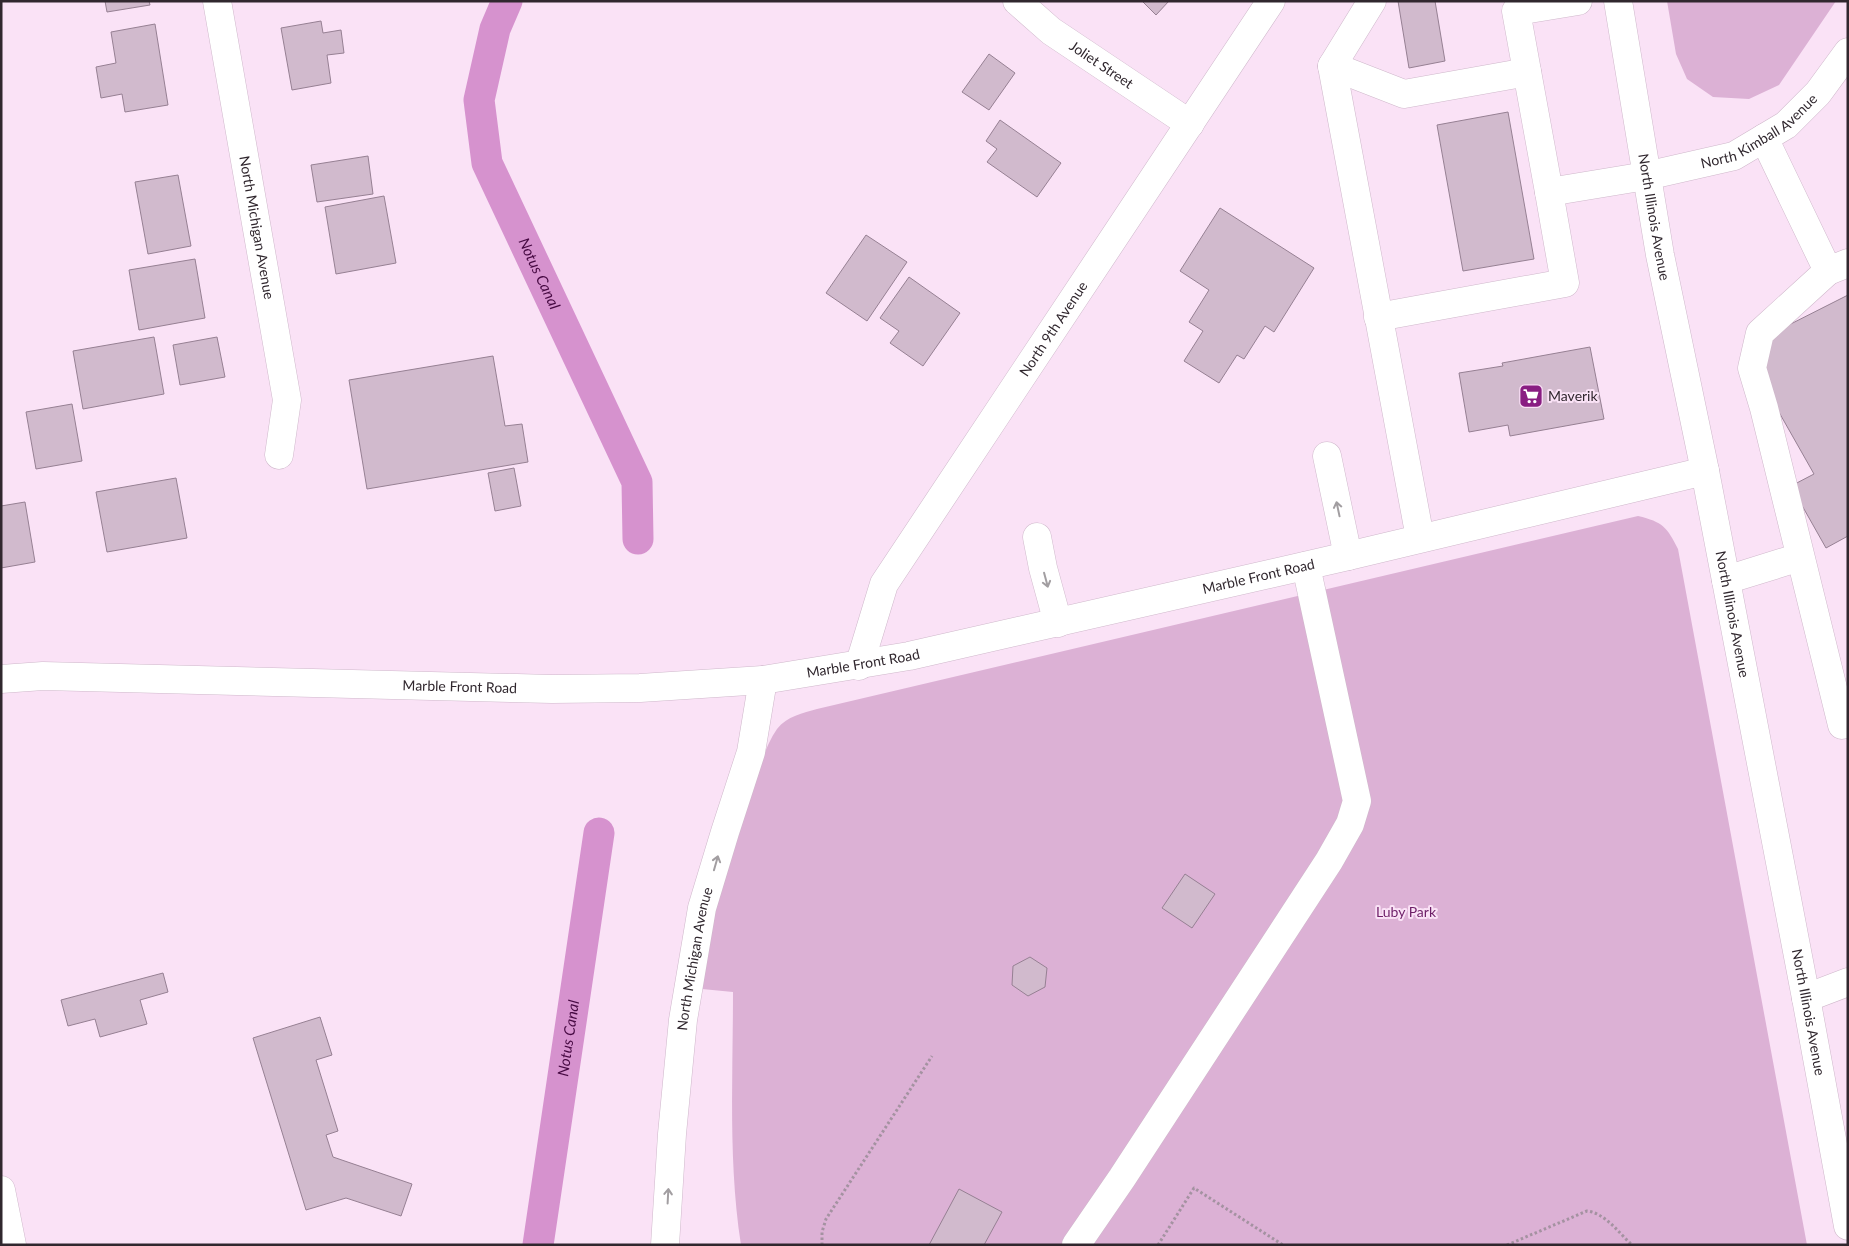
<svg xmlns="http://www.w3.org/2000/svg" width="1849" height="1246" font-family="Lato,sans-serif">
  <style>
    .green { fill: #dcb1d5 }
    .lines { fill: none; stroke-linecap: round; stroke-linejoin: round }
    .canal { stroke: #d692ce; stroke-width: 31 }
    .building { fill: #d1bacd; stroke: #968093 }
    .minor-casing { stroke: #cfb8cb; stroke-width: 29 }
    .major-casing { stroke: #cfb8cb; stroke-width: 29 }
    .path { stroke: #a492a1; stroke-width: 3; stroke-dasharray: 2.5 2.5; stroke-linecap: butt }
    .minor { stroke: #fff; stroke-width: 28 }
    .major { stroke: #fff; stroke-width: 28 }
    .oneway { stroke: #a29ea1 }
    .labels { text-anchor: middle; stroke-width: 4; stroke-linejoin: round; paint-order: stroke }
    .street-label { font-size: 14px; fill: #30272e; stroke: #fae2f6 }
    .poi-label { font-size: 14px; fill: #30272e; stroke: #fae2f6; text-anchor: start }
    .park-label { font-size: 14px; fill: #6e1f68; stroke: #fae2f6 }
    .water-label { font-size: 15px; font-style: italic; fill: #460942; stroke: #fae2f6 }
  </style>
  <rect width="100%" height="100%" fill="#fae2f6"/>
  <path class="green" d="M1667 1H1836L1779 85 1749 99 1713 97 1687 79 1676 54Z
    M1638 516C1663 522 1667 527 1678 549L1807 1245H741C728 1161 733 1076 733 992L702 989C707 954 713 919 721 884 729 852 741 820 752 789 759 770 765 746 777 729 787 716 803 713 817 709Z"/>
  <g class="lines">
    <g class="canal">
      <path id="s1" d="M507 1 495 29 479 100 487 163 637 482 638 539"/>
      <path id="s2" d="M538 1245 599 833"/>
    </g>
  </g>
  <path class="building" d="M105 1H149L150 5 107 12Z
    M1142 1H1169L1156 15Z
    M1398 1H1435L1445 61 1409 68Z
    M321 21 323 33 341 30 344 53 327 55 331 83 292 90 281 28Z
    M155 24 168 105 125 112 122 94 101 98 96 67 116 63 111 32Z
    M989 54 1015 73 989 110 962 92Z
    M1508 112 1534 259 1463 271 1437 125Z
    M1000 120 1061 163 1037 197 987 162 997 149 986 141Z
    M368 156 373 194 317 202 311 165Z
    M178 175 191 246 148 254 135 182Z
    M384 196 396 263 336 274 325 207Z
    M1220 208 1314 268 1274 332 1265 326 1244 359 1237 355 1219 383 1184 361 1203 331 1189 322 1209 290 1180 271Z
    M866 235 907 262 867 321 826 293Z
    M195 259 205 318 139 330 129 270Z
    M909 277 960 313 923 366 890 343 899 331 880 318Z
    M1848 295V536L1826 548 1791 486 1814 474 1759 377 1769 335Z
    M154 337 164 394 83 409 73 351Z
    M217 337 225 377 180 385 173 345Z
    M1590 347 1604 419 1510 436 1508 425 1469 432 1459 373 1503 366 1502 363Z
    M493 356 505 426 522 424 528 462 367 489 349 380Z
    M72 404 82 461 36 469 26 412Z
    M514 468 521 506 495 511 488 473Z
    M176 478 187 538 107 552 96 492Z
    M25 502 35 562 1 568V506Z
    M1185 874 1215 894 1192 928 1162 908Z
    M1030 957 1047 968 1045 987 1028 996 1012 985 1013 966Z
    M163 973 168 992 140 1000 147 1024 100 1037 95 1019 68 1026 61 1000Z
    M320 1017 332 1055 316 1060 338 1131 326 1135 333 1157 412 1184 401 1216 346 1198 306 1210 253 1038Z
    M959 1189 1002 1212 984 1245H929Z"/>
  <g class="lines">
    <g class="minor-casing">
      <g id="minor">
        <path id="s3" d="M217 1 287 400 279 455"/>
        <path id="s4" d="M1017 1 1051 31 1190 124"/>
        <path d="M1372 1 1332 66 1420 538"/>
        <path id="s5" d="M1578 1 1516 11 1549 192 1646 176 1734 156 1786 125 1818 93 1848 52"/>
        <path d="M1332 66 1404 94 1527 72"/>
        <path d="M1764 138 1828 271 1848 263"/>
        <path d="M1828 271 1760 333 1752 368 1764 408 1842 725 1848 720"/>
        <path d="M1378 317 1565 283 1549 192"/>
        <path d="M1327 456 1348 556"/>
        <path d="M1037 537 1043 568 1058 623"/>
        <path d="M1726 580 1800 557"/>
        <path id="s6" d="M859 666 884 584 1271 1"/>
        <path id="s7" d="M1 679 43 676 552 689 640 688 763 680 909 656 1348 556 1705 471"/>
        <path d="M1806 998 1848 982"/>
        <path d="M1 1190 12 1245"/>
        <path id="s8" d="M665 1245 672 1134 683 1020 702 908 725 832 751 752 763 680"/>
        <path d="M1076 1245 1122 1178 1329 861 1350 824 1357 801 1306 566"/>
      </g>
    </g>
    <g class="major-casing">
      <g id="major">
        <path id="s9" d="M1618 1 1660 255 1705 471 1806 998 1848 1226"/>
      </g>
    </g>
    <path class="path" d="M822 1245V1232L826 1219 932 1056
      M1158 1245 1194 1188 1283 1245
      M1507 1245 1587 1211C1605 1213 1619 1233 1632 1245"/>
    <use href="#minor" class="minor"/>
    <use href="#major" class="major"/>
  </g>
  <defs><path id="oneway-shaft" d="M-6 0H5M1.5-3L5.5 0L1.5 3" fill="none" stroke-width="1.6" stroke-linecap="round" stroke-linejoin="round" transform="scale(1.25)"/></defs>
  <g class="oneway">
    <use href="#oneway-shaft" transform="translate(1338 509) rotate(-102)"/>
    <use href="#oneway-shaft" transform="translate(1046 580) rotate(75)"/>
    <use href="#oneway-shaft" transform="translate(716 863) rotate(-74)"/>
    <use href="#oneway-shaft" transform="translate(668 1196) rotate(-87)"/>
  </g>
  <defs>
    <g id="supermarket-square" transform="scale(1.25)"><rect x="-9" y="-9" width="18" height="18" rx="4" fill="#891d82" stroke="#fae2f6"/><path d="M-6-5.5h2.5l.6 2H6L4.5 2H-2.5L-4.4-4H-6ZM-1.5 3.2a1.3 1.3 0 1 0 .1 0ZM3 3.2a1.3 1.3 0 1 0 .1 0Z" fill="#fff"/></g>
  </defs>
  <g fill-rule="evenodd">
    <use href="#supermarket-square" x="1531" y="396"/>
  </g>
  <g class="labels">
    <g class="street-label">
      <text dy="5" stroke="none"><textPath href="#s4" startOffset="106">Joliet Street</textPath></text>
      <text dy="5" stroke="none"><textPath href="#s5" startOffset="469">North Kimball Avenue</textPath></text>
      <text dy="5" stroke="none"><textPath href="#s9" startOffset="219">North Illinois Avenue</textPath></text>
      <text dy="5" stroke="none"><textPath href="#s3" startOffset="230">North Michigan Avenue</textPath></text>
      <text dy="5" stroke="none"><textPath href="#s6" startOffset="392">North 9th Avenue</textPath></text>
      <text dy="5" stroke="none"><textPath href="#s7" startOffset="1269">Marble Front Road</textPath></text>
      <text dy="5" stroke="none"><textPath href="#s9" startOffset="624">North Illinois Avenue</textPath></text>
      <text dy="5" stroke="none"><textPath href="#s7" startOffset="864">Marble Front Road</textPath></text>
      <text dy="5" stroke="none"><textPath href="#s7" startOffset="459">Marble Front Road</textPath></text>
      <text dy="5" stroke="none"><textPath href="#s8" startOffset="288">North Michigan Avenue</textPath></text>
      <text dy="5" stroke="none"><textPath href="#s9" startOffset="1029">North Illinois Avenue</textPath></text>
    </g>
    <g class="poi-label">
      <text x="1548" y="401">Maverik</text>
    </g>
    <g class="park-label">
      <text x="1406" y="917">Luby Park</text>
    </g>
    <g class="water-label">
      <text dy="5" stroke="none"><textPath href="#s1" startOffset="289">Notus Canal</textPath></text>
      <text dy="5" stroke="none"><textPath href="#s2" startOffset="209">Notus Canal</textPath></text>
    </g>
  </g>
  <rect width="1849" height="1246" fill="none" stroke="#30272e" stroke-width="5"/>
</svg>
